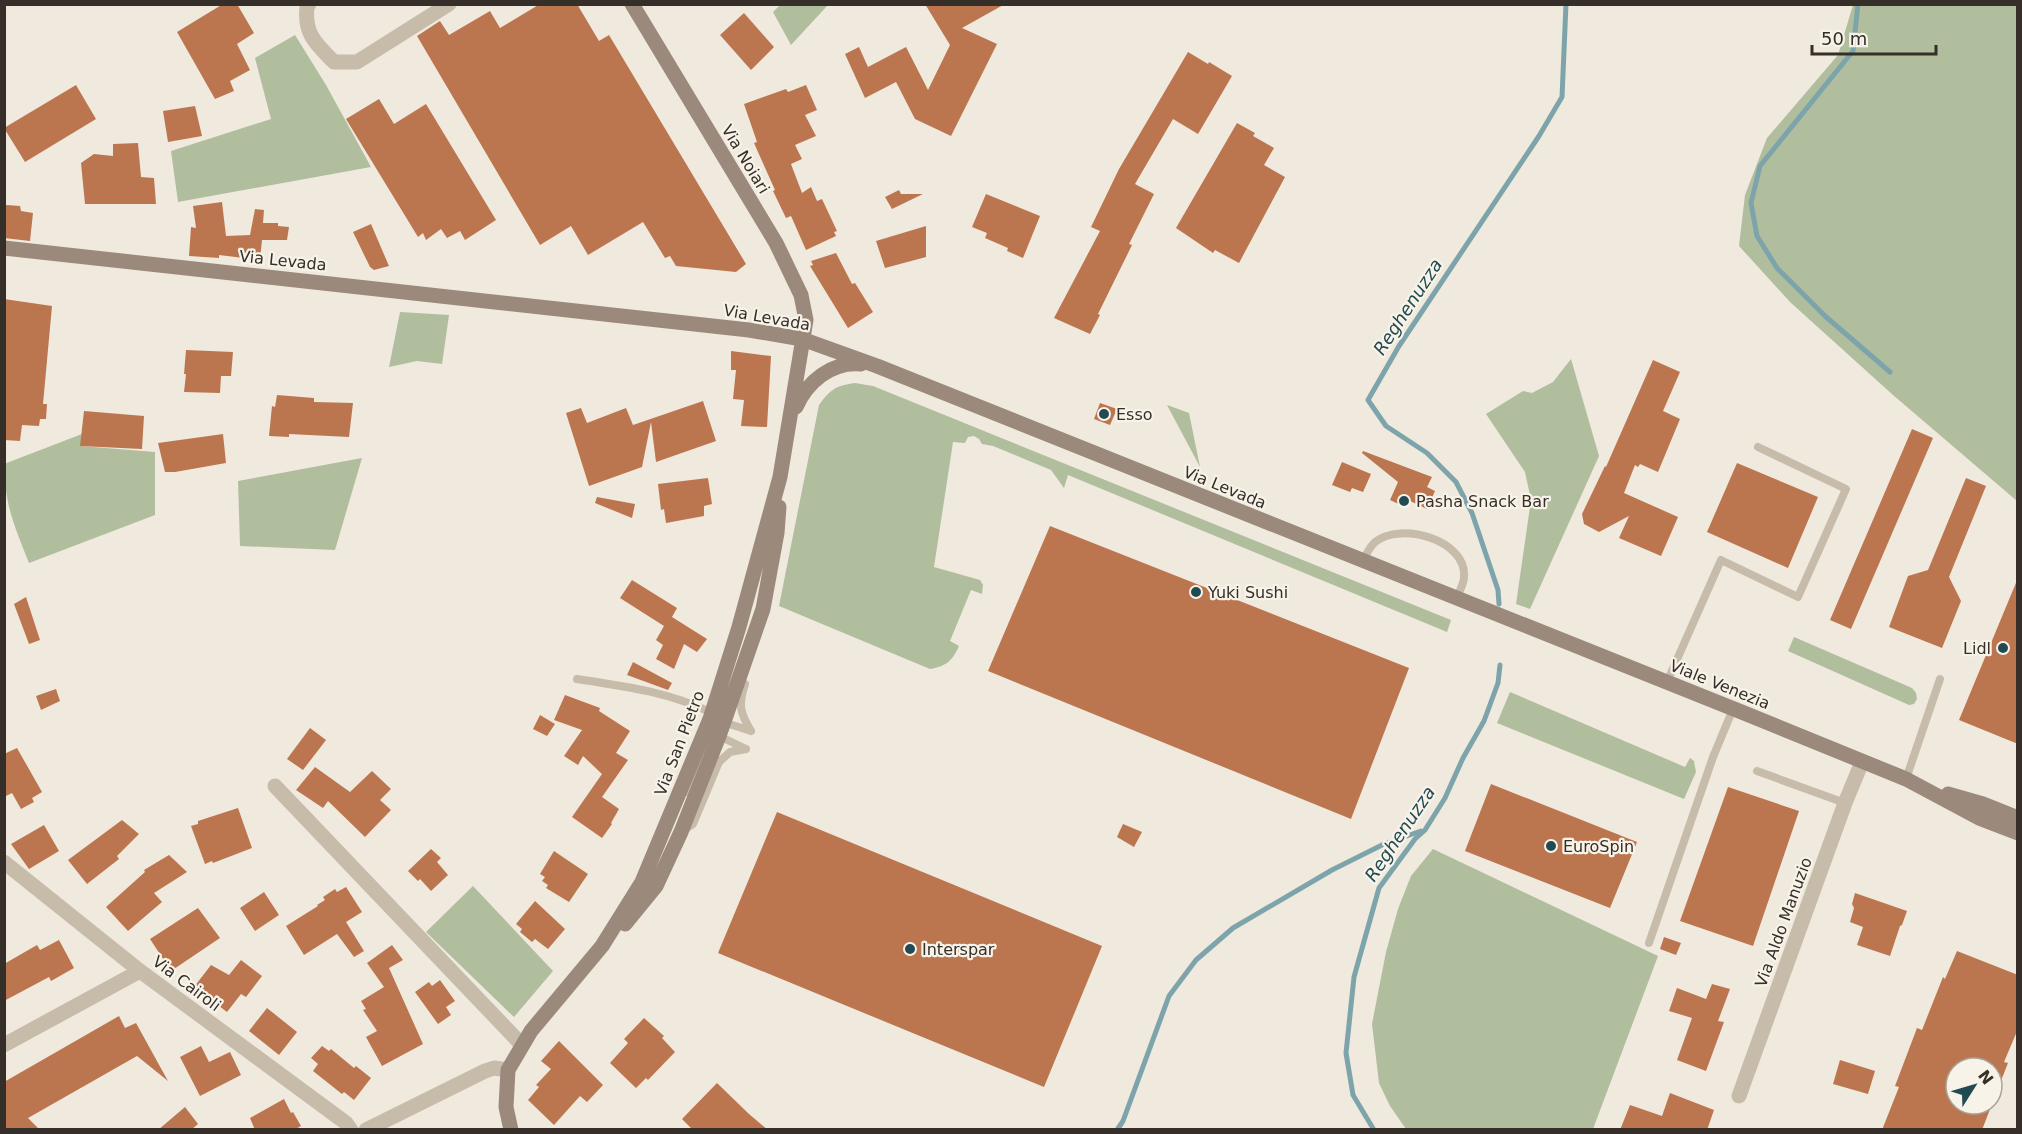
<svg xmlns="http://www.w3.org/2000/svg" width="2022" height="1134" font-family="'DejaVu Sans',sans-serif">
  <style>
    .green { fill: #b0be9e }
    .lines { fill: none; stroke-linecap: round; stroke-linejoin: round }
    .stream { stroke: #7ea4ab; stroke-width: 5 }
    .building { fill: #bc764f }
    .lane { stroke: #c7bbaa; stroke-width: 8 }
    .street { stroke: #c7bbaa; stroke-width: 15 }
    .secondary { stroke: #9b8a7b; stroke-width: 15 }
    .poi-dot { fill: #224a53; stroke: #f8f3e9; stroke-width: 2 }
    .labels { text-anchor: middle; stroke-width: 4.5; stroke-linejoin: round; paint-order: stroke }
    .street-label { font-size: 16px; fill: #352e29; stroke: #f8f3e9 }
    .poi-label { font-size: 16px; fill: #352e29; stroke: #f8f3e9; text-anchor: start }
    .water-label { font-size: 18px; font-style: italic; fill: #224a53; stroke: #f8f3e9 }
  </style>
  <rect width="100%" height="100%" fill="#f0e9dd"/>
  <path class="green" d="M780 5V4L828 5 791 45 773 12Z
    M1853 5H2017V501L1893 395 1790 302 1739 246 1745 195 1767 138 1838 55Z
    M295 35 326 85 371 167 178 202 171 151 271 119 255 58Z
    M400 312 449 315 442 364 417 361 389 367Z
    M1571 359 1599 456 1530 609 1516 604 1531 500 1525 472 1486 414 1523 391 1532 393 1553 382Z
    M855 383 873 386 1451 620 1447 632 1068 475 1064 488 1051 470 993 446 982 444 979 439 974 436 968 437 965 443 953 442 934 567 980 580 983 585 982 594 971 590 950 641 959 646C952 661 947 666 930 669L779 606 819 405C831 389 835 386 855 383Z
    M1167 405 1189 413 1200 467Z
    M82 434 81 446 155 452V515L29 563C14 525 5 506 4 464Z
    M362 458 335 550 240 546 238 481Z
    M1794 637 1912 688 1916 693 1917 699 1914 704 1909 705 1788 651Z
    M1510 692 1685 767 1690 758 1694 761 1696 772 1684 799 1497 723Z
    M1433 849 1658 956 1593 1129H1406L1390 1106 1379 1083 1372 1024 1386 952 1398 909 1411 876Z
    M473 886 553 971 514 1017 426 932Z"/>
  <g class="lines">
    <path class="stream" d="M1858 4 1853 51 1760 166 1751 203 1757 236 1777 268 1825 316 1890 372
      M1499 604 1498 590 1472 513 1456 482 1427 453 1386 426 1368 400 1399 346 1539 136 1562 97 1566 4
      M1117 1130 1123 1121 1169 996 1196 960 1233 928 1332 870 1384 844 1421 831
      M1374 1130 1353 1095 1346 1053 1354 977 1379 888 1415 839 1425 830 1445 798 1463 758 1484 721 1498 683 1500 665"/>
  </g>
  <path class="building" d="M223 4H237L254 33 237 44 250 70 230 81 234 91 215 99 177 32Z
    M540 4H577L599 41 609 35 746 264 736 272 676 266 670 256 665 258 643 222 588 255 571 226 540 245 417 36 440 21 449 35 490 11 500 28Z
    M925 4H1005L962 28 997 44 951 136 915 119 896 82 865 98 845 54 859 47 868 67 906 47 928 90 950 45Z
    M744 13 774 47 751 70 720 35Z
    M1188 52 1208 64 1209 62 1232 76 1198 134 1173 119 1135 184 1154 194 1129 244 1132 245 1098 314 1100 315 1090 334 1054 318 1100 231 1091 227 1119 169Z
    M76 85 96 119 25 162 4 128Z
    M806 85 817 110 805 115 816 136 795 145 802 159 791 164 802 193 811 187 817 201 822 199 837 231 834 232 836 236 806 250 791 216 786 218 773 191 775 190 754 143 757 142 744 104 786 89 788 92Z
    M379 99 394 124 426 104 496 220 465 240 460 231 447 238 441 229 426 240 423 233 418 237 346 119Z
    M195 106 202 136 168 142 163 111Z
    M1237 123 1255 133 1253 136 1274 148 1264 165 1285 177 1239 263 1215 250 1213 253 1176 228Z
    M138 143 141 177 154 178 156 204H85L81 163 94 154 113 156V144Z
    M899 190 901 194H923L892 209 885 197Z
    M986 194 1040 216 1023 258 1007 251 1008 248 985 238 987 233 972 227Z
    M222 202 226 236 250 235 255 209 264 210 263 223H278V226L289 227 287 240H262L260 260 219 255V258L189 256 191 227 196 228 193 206Z
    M7 205 20 206 21 211 33 213 30 241 4 238V206Z
    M371 224 389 266 374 270 370 267 353 232Z
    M926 226V257L885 268 876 241Z
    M836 253 852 284 855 283 873 312 848 328 810 266 813 265 811 261Z
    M4 299 52 306 43 404H47L46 419H40L39 426 22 425 20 441 4 440Z
    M186 350 233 352 231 376H221L220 393 184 392 186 374H184Z
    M731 351 771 356 767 427 741 426 744 400 733 399 736 370H731Z
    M1653 360 1680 372 1663 411 1680 419 1658 472 1640 464 1638 467 1635 465 1624 493 1678 517 1661 556 1619 538 1629 516 1599 532 1584 524 1582 514 1605 466 1606 467Z
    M277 395 314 398V402L353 403 349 437 289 434V437L269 436 272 406 275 407Z
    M703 401 716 441 656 462 651 422 642 467 589 486 566 413 581 408 587 423 626 408 633 425Z
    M1100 403 1117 409 1110 425 1094 419Z
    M84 411 144 416 142 449 80 446Z
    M1912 429 1933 438 1851 629 1830 620Z
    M223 434 226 463 175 472H165L158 443Z
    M1363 451 1432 477 1427 487 1435 491 1427 509 1408 500 1405 507 1390 500 1398 482 1362 453Z
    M1342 462 1371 474 1363 492 1352 488 1350 492 1332 485Z
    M1737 463 1818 497 1788 568 1707 532Z
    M708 478 712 504 704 506V516L666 523 664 509 661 510 658 484Z
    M1966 478 1986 486 1949 577 1961 601 1942 648 1889 627 1908 576 1928 570Z
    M597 497 635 504 632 518 595 503Z
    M1050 526 1409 668 1351 819 988 671Z
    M2018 578V744L1959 720Z
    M632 580 677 608 672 617 707 639 697 652 684 644 674 669 656 659 663 645 656 640 664 626 620 598Z
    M26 597 40 640 29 644 14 604Z
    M633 662 672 683 668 690 627 675Z
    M56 689 60 701 41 710 36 696Z
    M565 695 600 708 599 711 630 731 616 753 628 760 602 797 619 809 611 823 612 824 602 838 572 817 602 774 583 756 578 765 564 756 582 730 554 720Z
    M540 715 555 724 547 736 533 729Z
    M310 728 326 740 303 770 287 759Z
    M17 748 42 792 32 798 34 802 21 809 12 793 4 797V754Z
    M315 767 350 792 372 771 391 789 380 800 391 810 365 837 328 801 323 808 296 790Z
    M1491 784 1637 842 1610 908 1465 851Z
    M1728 787 1799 811 1753 946 1680 921Z
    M238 808 252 848 213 863 212 861 205 864 191 826 198 824V821Z
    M777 812 1102 946 1044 1087 718 953Z
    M122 820 139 834 117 856 119 859 87 884 68 860Z
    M1123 824 1142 832 1134 847 1117 837Z
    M44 825 59 851 29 869 11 844Z
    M431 849 441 858 437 862 448 875 431 891 420 879 418 881 408 871Z
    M554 851 588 874 569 902 546 888 548 885 542 881 545 877 540 874Z
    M169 855 187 872 154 893 162 902 128 931 106 907 145 872 144 870Z
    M346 887 362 912 346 922 364 951 354 957 337 934 304 955 286 926 318 906 317 905 325 900 323 897 335 889 337 892Z
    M264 892 279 915 255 931 240 908Z
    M1855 893 1907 911 1902 925 1900 926 1890 956 1857 945 1863 927 1850 922 1854 908 1852 904Z
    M535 901 565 929 548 949 535 939 532 942 520 932 522 929 516 924Z
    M198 908 220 938 171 971 150 939Z
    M1664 937 1681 943 1676 955 1660 949Z
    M59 940 74 968 51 981 49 977 4 1001V964L37 945 40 950Z
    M392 945 403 960 389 968 423 1044 382 1066 366 1037 377 1031 363 1010 366 1009 361 1001 384 987 367 963Z
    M1957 951 2018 975V1029L2004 1062 2008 1063 1993 1101 1992 1068H1956V1104H1992L1982 1130H1882L1899 1087 1895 1086 1917 1028 1922 1030 1943 977 1945 979Z
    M241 960 262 976 246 997 241 994 227 1012 194 987 211 965 229 975Z
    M440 980 455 1001 446 1007 451 1015 438 1024 415 992 429 982 432 986Z
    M1712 984 1730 989 1718 1021 1724 1022 1706 1071 1677 1060 1692 1018 1669 1011 1677 988 1706 999Z
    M267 1008 297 1032 279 1055 249 1031Z
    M119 1016 125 1028 136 1023 168 1081 137 1056 28 1118 40 1130H4V1082Z
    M644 1018 664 1036 662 1038 675 1052 648 1080 646 1078 636 1088 610 1063 628 1043 624 1039Z
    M559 1041 603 1085 587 1102 580 1096 554 1125 528 1100 539 1087 536 1085 551 1069 541 1061Z
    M201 1046 209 1062 230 1052 241 1075 200 1096 180 1057Z
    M322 1046 329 1051 331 1049 354 1068 356 1066 371 1078 354 1100 344 1092 342 1094 313 1071 318 1064 311 1058Z
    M1840 1060 1875 1071 1868 1094 1833 1084Z
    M717 1083 749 1114 768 1130H693L682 1119Z
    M1670 1093 1714 1110 1707 1130H1620L1630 1105 1662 1116Z
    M284 1099 291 1113 293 1112 301 1126 294 1130H255L250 1118Z
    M185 1107 198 1124 191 1130H158Z"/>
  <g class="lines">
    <path class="lane" d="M1363 562C1366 554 1369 548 1375 542 1401 521 1467 540 1464 577 1464 584 1459 592 1456 599
      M577 679C624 686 669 692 712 713
      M1667 682 1721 560 1798 597 1846 489 1758 447
      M745 684C738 705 740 713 751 731
      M723 722 751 731
      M718 733 719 736 746 749
      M1757 771 1845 803
      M1906 779 1940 679
      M687 792 698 769 706 746
      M684 830 693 824 719 762 730 752 746 749
      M1649 943 1713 757 1733 709"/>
    <path class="street" d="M309 4 307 7C304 34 316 44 334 62H357L449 4
      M275 786 522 1045
      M4 862 140 971 346 1123 351 1130
      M4 1045 140 971
      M1739 1096 1845 803 1862 762
      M366 1130 485 1071 494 1068 508 1070"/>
    <path class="secondary" d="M4 248 749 330 802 339 877 366 1749 715 1906 779 1979 818 2018 833
      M796 407C807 382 832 361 861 364
      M1948 794 1983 804 2018 818
      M625 924 656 886 681 832 719 736 763 609 777 533 779 507
      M511 1130 506 1107 508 1070 531 1031 602 946 642 882 710 719 739 627 780 477 806 320 801 295 776 243 632 4"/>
  </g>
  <g class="poi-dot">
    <circle cx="1104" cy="414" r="6"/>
    <circle cx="1404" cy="501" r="6"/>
    <circle cx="1196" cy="592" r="6"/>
    <circle cx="2003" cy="648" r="6"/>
    <circle cx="1551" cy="846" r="6"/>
    <circle cx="910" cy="949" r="6"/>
  </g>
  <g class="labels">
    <g class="street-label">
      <text transform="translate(746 159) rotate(59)" y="6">Via Noiari</text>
      <text transform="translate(283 260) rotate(6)" y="6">Via Levada</text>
      <text transform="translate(767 317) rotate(10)" y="6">Via Levada</text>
      <text transform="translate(1225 487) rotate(22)" y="6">Via Levada</text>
      <text transform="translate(1720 684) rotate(22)" y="6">Viale Venezia</text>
      <text transform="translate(679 743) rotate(-69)" y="6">Via San Pietro</text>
      <text transform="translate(1783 922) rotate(-70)" y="6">Via Aldo Manuzio</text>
      <text transform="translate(187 983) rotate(37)" y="6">Via Cairoli</text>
    </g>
    <g class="poi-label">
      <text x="1116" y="420">Esso</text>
      <text x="1416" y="507">Pasha Snack Bar</text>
      <text x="1208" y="598">Yuki Sushi</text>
      <text x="1991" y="654" text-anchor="end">Lidl</text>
      <text x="1563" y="852">EuroSpin</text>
      <text x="922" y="955">Interspar</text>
    </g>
    <g class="water-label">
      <text transform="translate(1408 307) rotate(-57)" y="6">Reghenuzza</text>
      <text transform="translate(1400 834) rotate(-56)" y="6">Reghenuzza</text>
    </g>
  </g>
  <rect width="2022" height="1134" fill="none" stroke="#352e29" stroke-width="12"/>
  <g transform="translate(1974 1086) rotate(53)"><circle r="28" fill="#f8f3e9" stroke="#aaa49c" stroke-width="1.5"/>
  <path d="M0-4.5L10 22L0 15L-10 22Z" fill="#224a53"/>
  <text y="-9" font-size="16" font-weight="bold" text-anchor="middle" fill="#352e29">N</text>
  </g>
  <path d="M1812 45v9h124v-9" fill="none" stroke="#352e29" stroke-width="3"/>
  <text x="1821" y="45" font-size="18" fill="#352e29" stroke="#f8f3e9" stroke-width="4.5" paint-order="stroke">50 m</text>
</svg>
